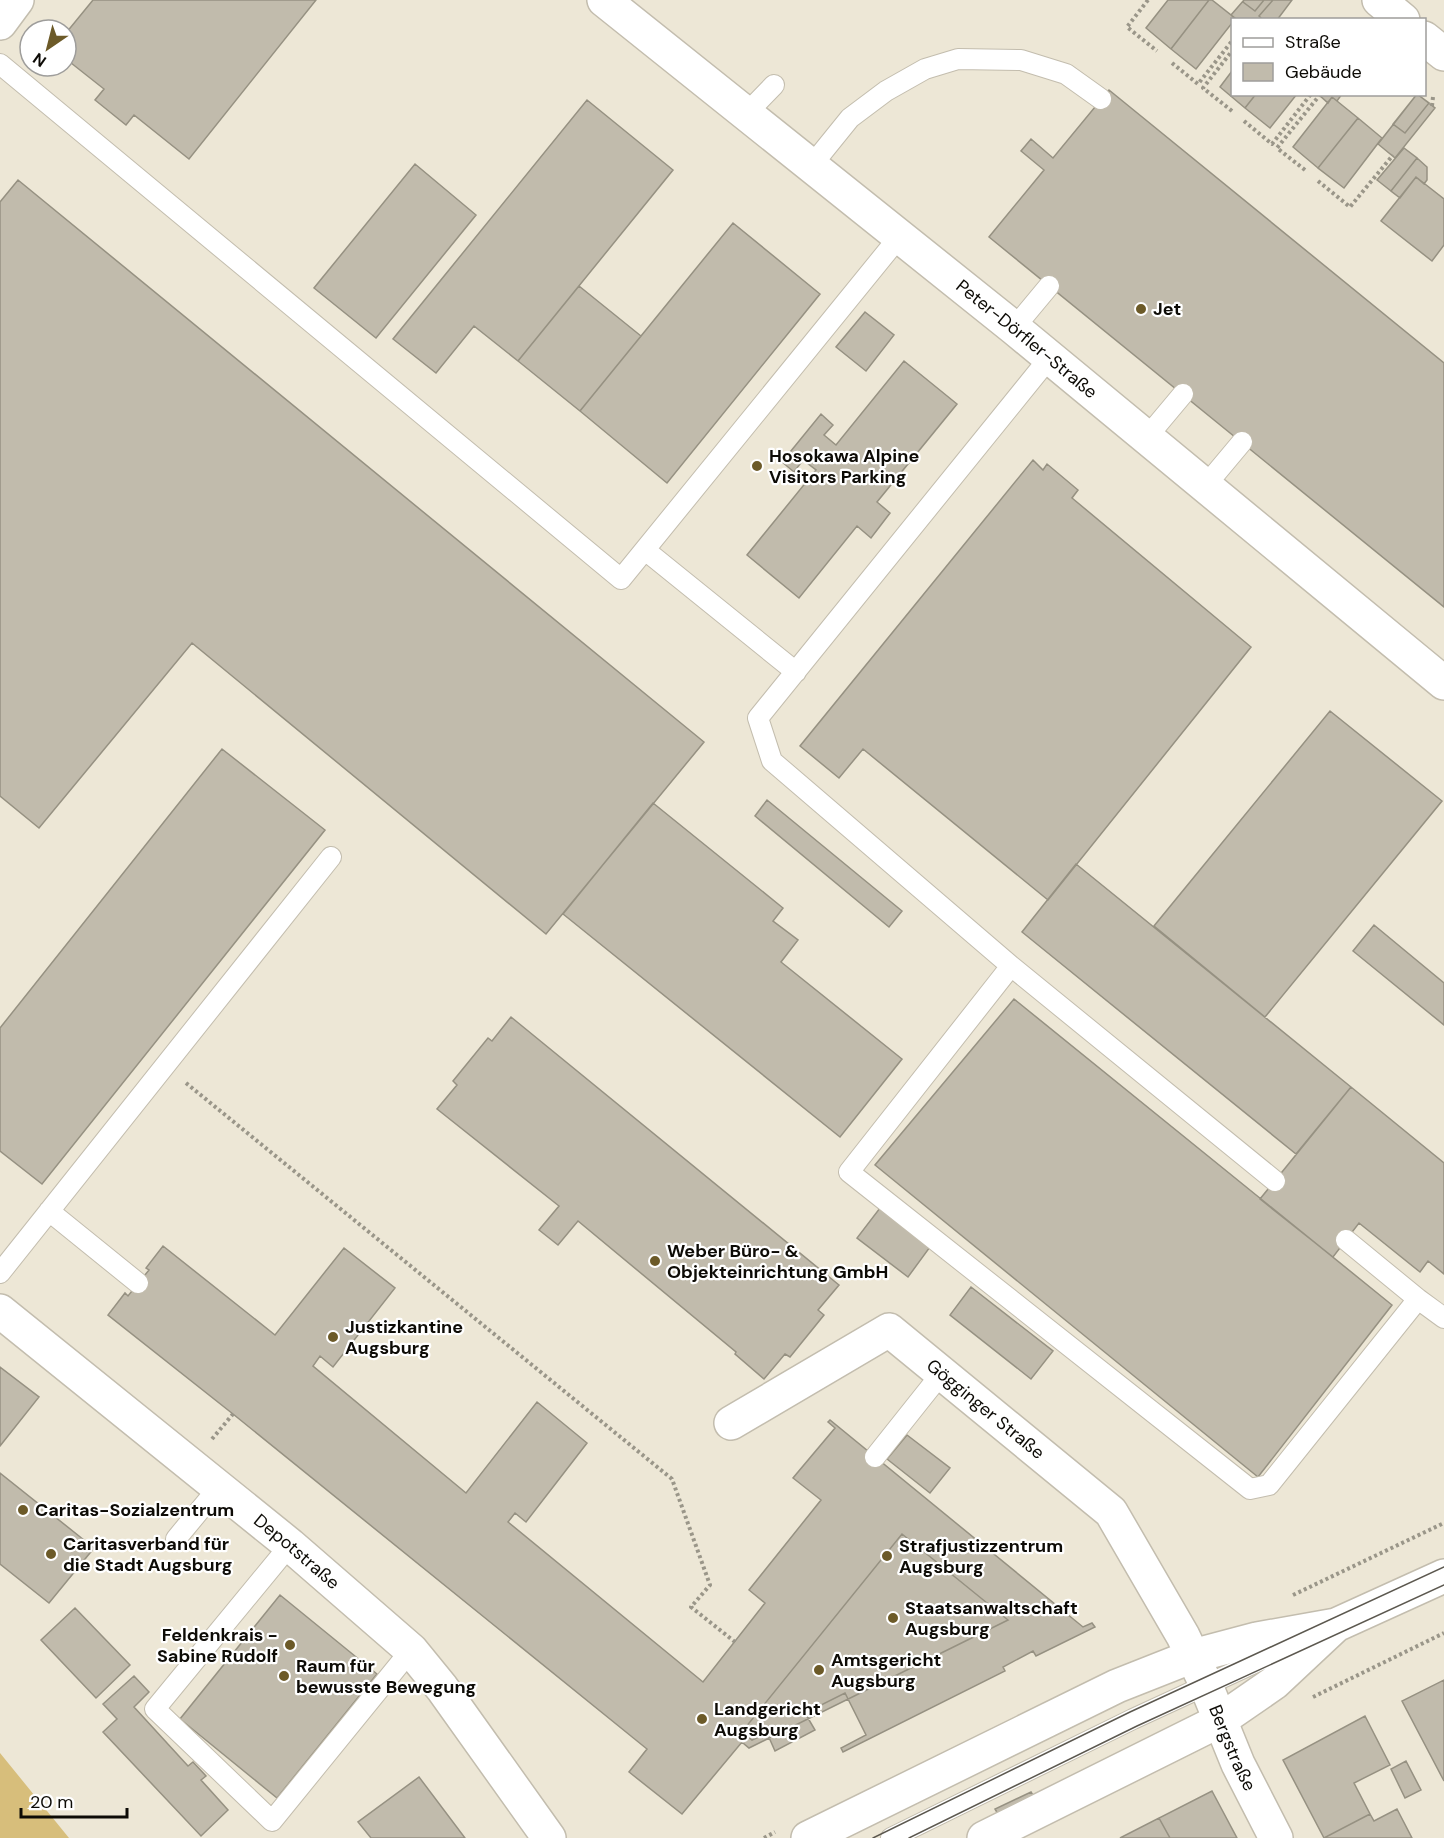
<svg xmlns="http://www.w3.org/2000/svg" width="1444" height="1838" font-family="'DM Sans',sans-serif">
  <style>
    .green { fill: #d7be7b }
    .building { fill: #c1bbac; stroke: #969182; stroke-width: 1.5 }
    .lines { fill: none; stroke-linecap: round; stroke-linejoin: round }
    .service-casing { stroke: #c3bdae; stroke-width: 22 }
    .minor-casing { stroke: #c3bdae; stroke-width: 36 }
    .secondary-casing { stroke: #c3bdae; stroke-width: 36 }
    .path { stroke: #9a9689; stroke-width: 4; stroke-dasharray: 3 3; stroke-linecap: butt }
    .service { stroke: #fff; stroke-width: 20 }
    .minor { stroke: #fff; stroke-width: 33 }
    .secondary { stroke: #fff; stroke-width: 33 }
    .tram { stroke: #5c584f; stroke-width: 1.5 }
    .poi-dot { fill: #6c5a28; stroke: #fff; stroke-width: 2 }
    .labels { text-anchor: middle; stroke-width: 4.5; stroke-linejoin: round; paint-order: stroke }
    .poi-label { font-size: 18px; font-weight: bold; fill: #0d0b06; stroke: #fff; text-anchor: start }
    .street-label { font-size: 18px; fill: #0d0b06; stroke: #fff }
  </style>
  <rect width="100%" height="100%" fill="#ede7d6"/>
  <path class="green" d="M0 1753 69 1838H0Z"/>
  <path class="building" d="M93 0H316L189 159 134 115 126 125 95 100 104 89 66 59V33Z
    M1168 0H1209L1171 49 1146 28Z
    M1209 0H1212L1236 19 1232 20V23L1196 69 1171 49Z
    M1244 0H1264L1255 11 1243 2Z
    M1244 0H1292L1277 20H1236L1231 15Z
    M1273 0H1292L1277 20H1263L1259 16Z
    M1232 71V94H1256L1245 108 1220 87Z
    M1109 90 1444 363V607L989 237 1044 170 1021 151 1031 139 1053 158Z
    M1256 94H1297L1270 128 1245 108Z
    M1318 94H1342L1337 101 1332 97 1328 103Z
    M1417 94 1435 108 1395 158 1378 144Z
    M1417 94 1429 103 1405 133 1393 124Z
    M1332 97 1358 118 1318 168 1293 147Z
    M587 100 673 170 518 361 474 326 436 373 393 339Z
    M1358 118 1382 138 1344 188 1318 168Z
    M1404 148 1417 158 1391 191 1377 180Z
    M1417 158 1427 167V180L1424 184 1416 177 1400 198 1391 191Z
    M415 164 476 215 376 338 314 288Z
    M1416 177 1444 199V245L1432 261 1381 221Z
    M18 180 704 742 546 934 192 643 39 828 0 796V202Z
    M733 223 820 294 667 483 580 411Z
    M579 286 641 336 580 411 518 361Z
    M865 312 894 335 866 371 836 347Z
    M904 361 957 404 877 502 890 513 871 538 857 526 799 598 747 555 816 470 803 460 794 472 782 462 821 414 833 425 824 435 836 445Z
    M1033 460 1043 470 1047 464 1078 490 1072 498 1251 647 1048 900 863 749 839 778 800 746Z
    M1330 711 1442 801 1265 1017 1154 926Z
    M222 749 325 830 42 1184 0 1151V1028Z
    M767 800 902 911 889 927 755 816Z
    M653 803 783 908 773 921 798 940 781 962 902 1059 840 1137 563 914Z
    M1076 864 1351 1087 1296 1154 1022 932Z
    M1374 925 1444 983V1025L1353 951Z
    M1014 999 1392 1305 1258 1477 875 1165Z
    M511 1017 839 1285 818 1310 824 1315 790 1357 785 1354 764 1379 735 1354 736 1352 578 1221 558 1245 539 1230 559 1206 437 1109 457 1085 453 1081 488 1038 492 1041Z
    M1351 1087 1444 1163V1274L1428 1261 1420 1272 1359 1223 1333 1257 1260 1199Z
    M880 1208 930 1247 908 1277 857 1238Z
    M163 1246 275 1335 344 1248 395 1288 333 1367 320 1356 313 1366 466 1493 537 1402 587 1443 526 1522 515 1513 508 1522 703 1682 765 1603 749 1590 821 1500 793 1478 835 1428 828 1422 830 1420 1083 1627 1092 1623 1095 1627 1036 1656 1033 1651 1003 1667 1005 1671 843 1752 841 1748 866 1735 845 1693 805 1713 815 1730 775 1751 767 1733 752 1740 747 1736 682 1814 629 1772 647 1749 233 1414 108 1315 125 1293 128 1296 149 1270 146 1268Z
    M971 1287 1053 1351 1031 1379 950 1315Z
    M0 1367 39 1397 0 1446Z
    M907 1435 950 1468 930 1493 887 1459Z
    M0 1473 94 1548 49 1603 0 1564Z
    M902 1534 1008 1620 749 1748 737 1738Z
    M280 1595 377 1674 277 1798 180 1719Z
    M75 1608 130 1665 96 1698 41 1640Z
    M134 1676 149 1692 134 1707 188 1766 193 1762 206 1776 201 1780 228 1810 201 1836 103 1732 117 1719 103 1704Z
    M1444 1680V1781L1402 1701Z
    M1365 1716 1390 1765 1354 1783 1370 1814 1324 1838 1283 1760Z
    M1406 1761 1421 1790 1405 1798 1391 1769Z
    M419 1777 465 1838H371L358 1822Z
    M1212 1791 1237 1838H1170L1159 1818Z
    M1031 1792 1034 1797 998 1814 995 1809Z
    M1397 1809 1412 1838H1324L1370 1814 1374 1821Z
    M1159 1818 1170 1838H1120Z"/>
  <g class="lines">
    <g class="service-casing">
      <path id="service" d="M0 64 621 579 899 237
        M747 113 774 85
        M812 165 850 118 886 91 925 69 958 59 1021 60 1066 74 1101 99
        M1014 328 1049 286
        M1050 357 758 718 772 761 1011 966 849 1172 1250 1489 1269 1485 1418 1299 1444 1318
        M1147 437 1183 394
        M1206 485 1242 442
        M645 550 796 672
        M1011 966 1275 1181
        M49 1211 138 1283
        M1346 1240 1418 1299
        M0 1273 331 857
        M875 1457 941 1374
        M176 1539 219 1487
        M290 1545 155 1709 272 1821 411 1650
        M891 1838 1133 1719 1302 1641"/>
    </g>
    <g class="minor-casing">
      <g id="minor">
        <path id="s1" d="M604 0 1014 328 1444 683"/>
        <path d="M1379 0 1403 20"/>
        <path d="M0 23 17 0"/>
        <path d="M1424 38 1444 54"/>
        <path id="s2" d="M0 1311 290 1545 411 1650 442 1688 549 1838"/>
        <path id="s3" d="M731 1423 889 1330 1111 1512 1183 1636 1203 1678 1238 1764 1276 1838"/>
      </g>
    </g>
    <g class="secondary-casing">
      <path id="secondary" d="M808 1838 1117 1686 1193 1656 1257 1639 1336 1625 1444 1576
        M984 1838 1219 1721 1274 1683 1336 1625"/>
    </g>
    <path class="path" d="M1148 0 1127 27 1157 51
      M1172 63 1198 84 1232 41
      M1432 106 1433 97
      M1232 111 1203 88 1232 51
      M1244 121 1272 144 1311 94
      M1305 170 1277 148 1319 96
      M1318 181 1350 207 1393 155
      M186 1083 672 1479 710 1585 691 1607 735 1642
      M212 1439 233 1414
      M1293 1595 1444 1523
      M1313 1697 1444 1633
      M764 1838 775 1832"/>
    <use href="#service" class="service"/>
    <use href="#minor" class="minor"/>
    <use href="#secondary" class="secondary"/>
    <path class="tram" d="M873 1838 1130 1712 1444 1567
      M909 1838 1137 1726 1444 1585"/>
  </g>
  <g class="poi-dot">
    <circle cx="1141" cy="309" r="6"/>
    <circle cx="757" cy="466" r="6"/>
    <circle cx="655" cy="1261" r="6"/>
    <circle cx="333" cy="1337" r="6"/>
    <circle cx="23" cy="1510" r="6"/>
    <circle cx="51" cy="1554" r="6"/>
    <circle cx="887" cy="1556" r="6"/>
    <circle cx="893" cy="1618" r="6"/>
    <circle cx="290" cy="1645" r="6"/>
    <circle cx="819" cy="1670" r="6"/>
    <circle cx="284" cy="1676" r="6"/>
    <circle cx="702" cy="1719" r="6"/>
  </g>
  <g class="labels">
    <g class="poi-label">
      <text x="1153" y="315">Jet</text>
      <text x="769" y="462">Hosokawa Alpine<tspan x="769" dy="21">Visitors Parking</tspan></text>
      <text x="667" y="1257">Weber Büro- &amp;<tspan x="667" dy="21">Objekteinrichtung GmbH</tspan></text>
      <text x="345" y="1333">Justizkantine<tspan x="345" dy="21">Augsburg</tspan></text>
      <text x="35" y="1516">Caritas-Sozialzentrum</text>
      <text x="63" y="1550">Caritasverband für<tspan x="63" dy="21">die Stadt Augsburg</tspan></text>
      <text x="899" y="1552">Strafjustizzentrum<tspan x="899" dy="21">Augsburg</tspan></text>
      <text x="905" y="1614">Staatsanwaltschaft<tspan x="905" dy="21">Augsburg</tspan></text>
      <text x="278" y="1641" text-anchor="end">Feldenkrais -<tspan x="278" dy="21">Sabine Rudolf</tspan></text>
      <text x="831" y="1666">Amtsgericht<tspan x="831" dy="21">Augsburg</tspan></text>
      <text x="296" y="1672">Raum für<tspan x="296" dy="21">bewusste Bewegung</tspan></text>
      <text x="714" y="1715">Landgericht<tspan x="714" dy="21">Augsburg</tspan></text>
    </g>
    <g class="street-label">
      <text dy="6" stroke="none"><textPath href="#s1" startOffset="542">Peter-Dörfler-Straße</textPath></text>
      <text dy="6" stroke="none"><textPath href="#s3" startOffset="308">Gögginger Straße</textPath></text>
      <text dy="6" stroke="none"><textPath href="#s2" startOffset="382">Depotstraße</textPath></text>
      <text dy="6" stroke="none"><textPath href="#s3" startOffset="736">Bergstraße</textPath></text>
    </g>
  </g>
  <rect x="1231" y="18" width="195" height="78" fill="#ffffff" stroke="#9e9d9b" stroke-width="1.5"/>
  <rect x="1243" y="38" width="30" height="9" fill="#ffffff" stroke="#9e9d9b" stroke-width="1.5"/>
  <text x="1285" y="48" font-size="18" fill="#0d0b06">Straße</text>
  <rect x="1243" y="63" width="30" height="18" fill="#c1bbac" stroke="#9e9d9b" stroke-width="1.5"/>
  <text x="1285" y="78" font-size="18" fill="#0d0b06">Gebäude</text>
  <g transform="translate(48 48) rotate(215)"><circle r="28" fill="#ffffff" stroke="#9e9d9b" stroke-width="1.5"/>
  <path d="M0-4.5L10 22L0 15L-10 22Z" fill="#6c5a28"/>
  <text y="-9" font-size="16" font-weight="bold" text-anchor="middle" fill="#0d0b06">N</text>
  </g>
  <path d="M21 1808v9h106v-9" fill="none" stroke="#0d0b06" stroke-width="3"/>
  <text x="30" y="1808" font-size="18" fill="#0d0b06" stroke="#ffffff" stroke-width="4.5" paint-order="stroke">20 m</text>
</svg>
